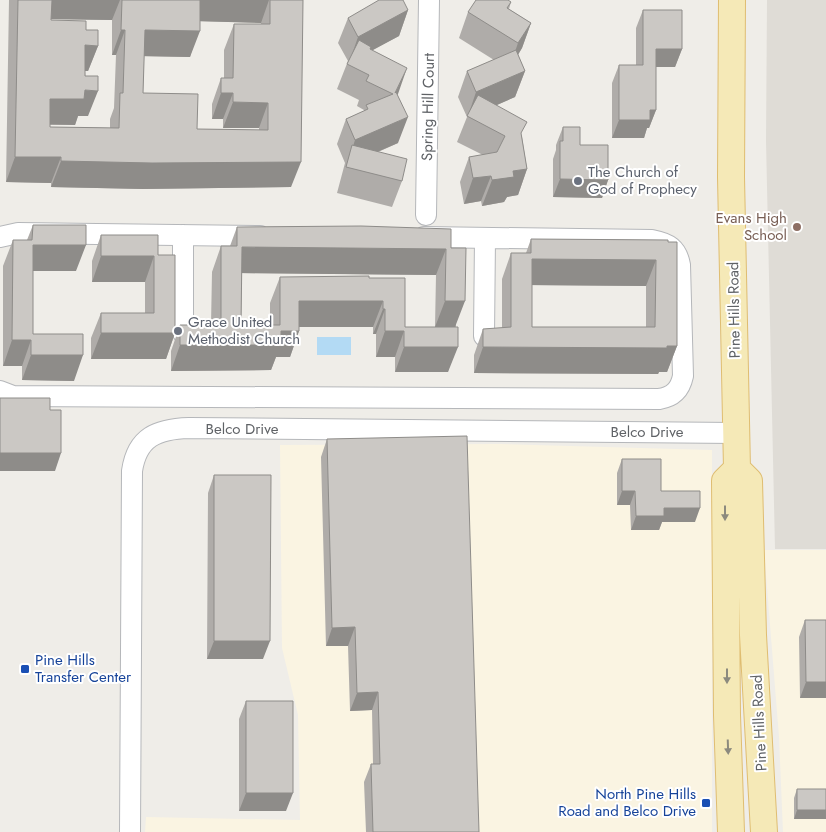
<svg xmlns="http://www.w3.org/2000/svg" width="826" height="832" font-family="Jost,sans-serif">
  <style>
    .commercial { fill: #faf4e2 }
    .education { fill: #dfdcd6 }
    .water { fill: #b3daf4 }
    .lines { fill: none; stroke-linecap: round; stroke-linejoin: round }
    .minor-casing { stroke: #b5b7ba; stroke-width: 22 }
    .major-casing { stroke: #dfbd71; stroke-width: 28 }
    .minor { stroke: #fff; stroke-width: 20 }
    .major { stroke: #f5e9b7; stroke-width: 26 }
    .wall { fill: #afaca9; fill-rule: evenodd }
    .shaded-wall { fill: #8e8c89 }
    .building { fill: #cbc8c4; stroke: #8e8c89; fill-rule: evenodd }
    .oneway { fill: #8c8a7e }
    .worship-dot { fill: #6b7280; stroke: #fff; stroke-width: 2 }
    .education-dot { fill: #8d6e63; stroke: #fff; stroke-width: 2 }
    .transit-dot { fill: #1a4fb4; stroke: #fff; stroke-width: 2 }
    .labels { text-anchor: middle; stroke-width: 4; stroke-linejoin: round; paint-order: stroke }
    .street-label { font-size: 15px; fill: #5f6266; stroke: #fff }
    .worship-label { font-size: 15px; fill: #5b616d; stroke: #fff; text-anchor: start }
    .education-label { font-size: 15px; fill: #785e54; stroke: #fff; text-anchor: end }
    .transit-label { font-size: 15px; fill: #164399; stroke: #fff; text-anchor: start }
  </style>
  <rect width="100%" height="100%" fill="#efede8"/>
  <path class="commercial" d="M500 444 712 450V832H145L146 817 300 820 298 715 282 648 280 445Z
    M764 550H826V832H783L779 737Z"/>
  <path class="education" d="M767 0H826V549H775L766 141Z"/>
  <path class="water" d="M317 337H351V355H317Z"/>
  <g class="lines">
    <g class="minor-casing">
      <path id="minor" d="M426 215 429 0
        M183 235V333
        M0 237 18 233 260 236
        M484 336 485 238
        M0 391 13 396 659 399C673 397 680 390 683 376L680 265C677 248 668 243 652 240L424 237
        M130 832 132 471C137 437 157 429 189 428L736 433"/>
    </g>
    <g class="major-casing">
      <path id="major" d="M732 0 731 177 737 469 749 481 753 635 764 832
        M731 832 727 715 725 481 737 469"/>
    </g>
    <use href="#minor" class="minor"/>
    <use href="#major" class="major"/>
  </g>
  <path class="wall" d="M9 0H303L291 187 143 189 51 187V183L6 182ZM51 19 112 20V55H116L114 108 110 119V128L50 127V125H75L78 116H88L85 71H88L98 46 86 30 51 20ZM200 21 261 23V24H234L224 50V78H221L212 104V119H223V128H259V130L197 129 143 93 144 56 190 57Z
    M511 2 509 9 531 23 522 48 518 55 525 71 515 97 497 105 522 137 527 169 518 195 507 197 504 202 482 206 481 201 464 204 460 182 469 157 483 155 457 142 467 117 458 97 467 71 494 60 459 38 468 12Z
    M408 10 399 36 372 50 397 94 398 143 378 152 402 181 392 207 337 193 345 163 337 144 346 119 364 111V110L357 106 359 100 337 89 348 61 338 43 348 18Z
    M643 10 682 49 675 67H656V110L649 128H647L644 138H612V83L619 65H636V28Z
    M563 127 580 145 608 180 602 198 553 197V159L556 150V145Z
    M33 225 76 271H33V334L74 381 22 380V366H3V266L13 240H27Z
    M237 227 451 248 456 327 448 372H395V357H376V334H373V327H299V331L290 357H276L271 370 171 371V351L180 325H211L212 272 221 246H230ZM242 273 436 275 435 327H405L369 278 280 277 270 303V325H241Z
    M101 235 158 255 175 333 166 359H91V338L101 313H145V282H92V261Z
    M531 239 668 240 677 346 667 372H659L658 374 474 373V355L483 329 502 328V279L511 253H526ZM532 285 646 286V327H532Z
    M327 439 479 832H366L364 782 371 764H373L372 710 350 711 348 646H326L321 457Z
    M622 459 661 491 695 522H662L659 530H631L630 505H617V473Z
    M214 475 263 659H207L208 493Z
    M805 620 826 698H800L799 637Z
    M246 701 286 811H239V719Z
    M797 789 826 819H794V798Z"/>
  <path class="shaded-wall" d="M49 0H120L112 20 42 19Z
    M199 0H269L261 23 191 21Z
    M408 10 399 36 349 63 358 37Z
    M531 23 522 48 509 69 518 43Z
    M121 30H125L116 55H112Z
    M145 30 200 31 190 57 135 56Z
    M85 45 98 46 88 71H76Z
    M656 49H682L675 67H650Z
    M407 68 398 94 385 119 395 93Z
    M525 71 515 97 469 117 468 116 476 92Z
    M85 90 98 91 88 116H78L75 125 41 124 50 99Z
    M221 93H233L223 119H212Z
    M233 102 268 103 259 128H223Z
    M650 110H656L649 128H647L644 138H612L619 120Z
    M408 117 398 143 347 165 355 140Z
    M15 157H61L51 183 6 182Z
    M61 161 301 162 291 187 143 189 51 187Z
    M527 169 518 195 507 197 504 202 482 206 492 180 513 171Z
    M491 176 481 201 464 204 473 178Z
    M560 179 608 180 602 198 553 197Z
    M33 245H86L76 271H24Z
    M242 247 446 249 436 275 232 273Z
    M101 256H154L145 282H92Z
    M532 259 656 260 646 286 522 285Z
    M299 301H383L373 327H290Z
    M445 301H465L455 327H435Z
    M383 309H385L376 334H373Z
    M281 331H299L290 357H276L271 370 171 371 180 345Z
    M385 331H404L395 357H376Z
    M101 333H175L166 359H91Z
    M12 340H31L22 366H3Z
    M677 346 667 372H659L658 374 474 373 483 347Z
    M404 347H458L448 372H395Z
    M31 355H83L74 381 22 380Z
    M0 453H61L55 471H0Z
    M622 491H635L630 505H617Z
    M664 508H700L695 522H662L659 530H631L636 516Z
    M355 627 348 646H326L332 628Z
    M214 641H270L263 659H207Z
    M806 682H826V698H800Z
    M378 692 372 710 350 711 357 693Z
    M246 793H293L286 811H239Z
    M797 810H826V819H794Z"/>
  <path class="building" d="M18 0H52L51 20 86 21V30H98V46L85 45V76H98V91L85 90 84 99H50V127L119 128 120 93H123L125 30H121L122 0H200V31L145 30 143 93 198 94 197 129 268 130V103L233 102V93H221V78H233L234 24H270V0H303L301 162 152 163 61 161V157H15Z
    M379 0H403L408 10 358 37 348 18Z
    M476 0H508L511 2 507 8 531 23 518 43 468 12Z
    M643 10H682V49H656V110H650V120H619V65H643Z
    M359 40 371 47 370 49 407 68 395 93 396 92 408 117 355 140 346 119 368 109 366 105 393 94 366 81 369 75 347 64Z
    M516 50 525 71 476 92 467 71Z
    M478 95 527 122 521 133 527 169 513 171 514 177 492 180 491 176 473 178 469 157 497 152 505 136 467 116Z
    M563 127H580V145H608V180L560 179V141H563Z
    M352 145 407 159 402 181 346 167Z
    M33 225H86V245H33V334H83V355H31V340H12L13 240H32Z
    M361 226 451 229V248H466L465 301H445L446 249 242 247 241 325H280V277L369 276V278H405V327H458V347H404V331H385V309H383V301H299V331H281V345H180V325H221V246H237V227Z
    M101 235H158V255H175V333H101V313H154V256H101Z
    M531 239 668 240V242H677V346H667V348L483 347V329L511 327V253H531ZM532 259 656 260 655 327H532Z
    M0 398H50V410H61V453H0Z
    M467 436 479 832H373L371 764H380L378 692 357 693 355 627 332 628 327 439Z
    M622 459H661V491H700V508H664V516H636L635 491H622Z
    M214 475H271L270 641H214Z
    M805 620H826V682H806Z
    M246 701H293V793H246Z
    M797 789H826V810H797Z"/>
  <defs><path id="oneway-solid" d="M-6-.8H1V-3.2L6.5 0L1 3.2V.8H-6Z" transform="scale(1.25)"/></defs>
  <g class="oneway">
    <use href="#oneway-solid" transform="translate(725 513) rotate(90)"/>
    <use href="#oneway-solid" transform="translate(727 676) rotate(90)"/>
    <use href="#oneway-solid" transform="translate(728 747) rotate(88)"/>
  </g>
  <g class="worship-dot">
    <circle cx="578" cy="181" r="5"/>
    <circle cx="178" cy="331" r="5"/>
  </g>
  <circle class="education-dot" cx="797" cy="227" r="5"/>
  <g class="transit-dot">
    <rect x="20" y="664" width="10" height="10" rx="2.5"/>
    <rect x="701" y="798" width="10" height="10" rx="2.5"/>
  </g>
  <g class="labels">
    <g class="street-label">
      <text transform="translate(428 107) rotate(-89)" y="5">Spring Hill Court</text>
      <text transform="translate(734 310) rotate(-91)" y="5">Pine Hills Road</text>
      <text x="242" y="434">Belco Drive</text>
      <text x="647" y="437">Belco Drive</text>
      <text transform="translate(759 723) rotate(-93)" y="5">Pine Hills Road</text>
    </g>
    <g class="worship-label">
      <text x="588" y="177">The Church of<tspan x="588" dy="17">God of Prophecy</tspan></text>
      <text x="188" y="327">Grace United<tspan x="188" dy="17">Methodist Church</tspan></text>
    </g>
    <g class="education-label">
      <text x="787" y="223">Evans High<tspan x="787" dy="17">School</tspan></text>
    </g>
    <g class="transit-label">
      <text x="35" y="665">Pine Hills<tspan x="35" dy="17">Transfer Center</tspan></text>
      <text x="696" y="799" text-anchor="end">North Pine Hills<tspan x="696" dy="17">Road and Belco Drive</tspan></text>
    </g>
  </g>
</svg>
